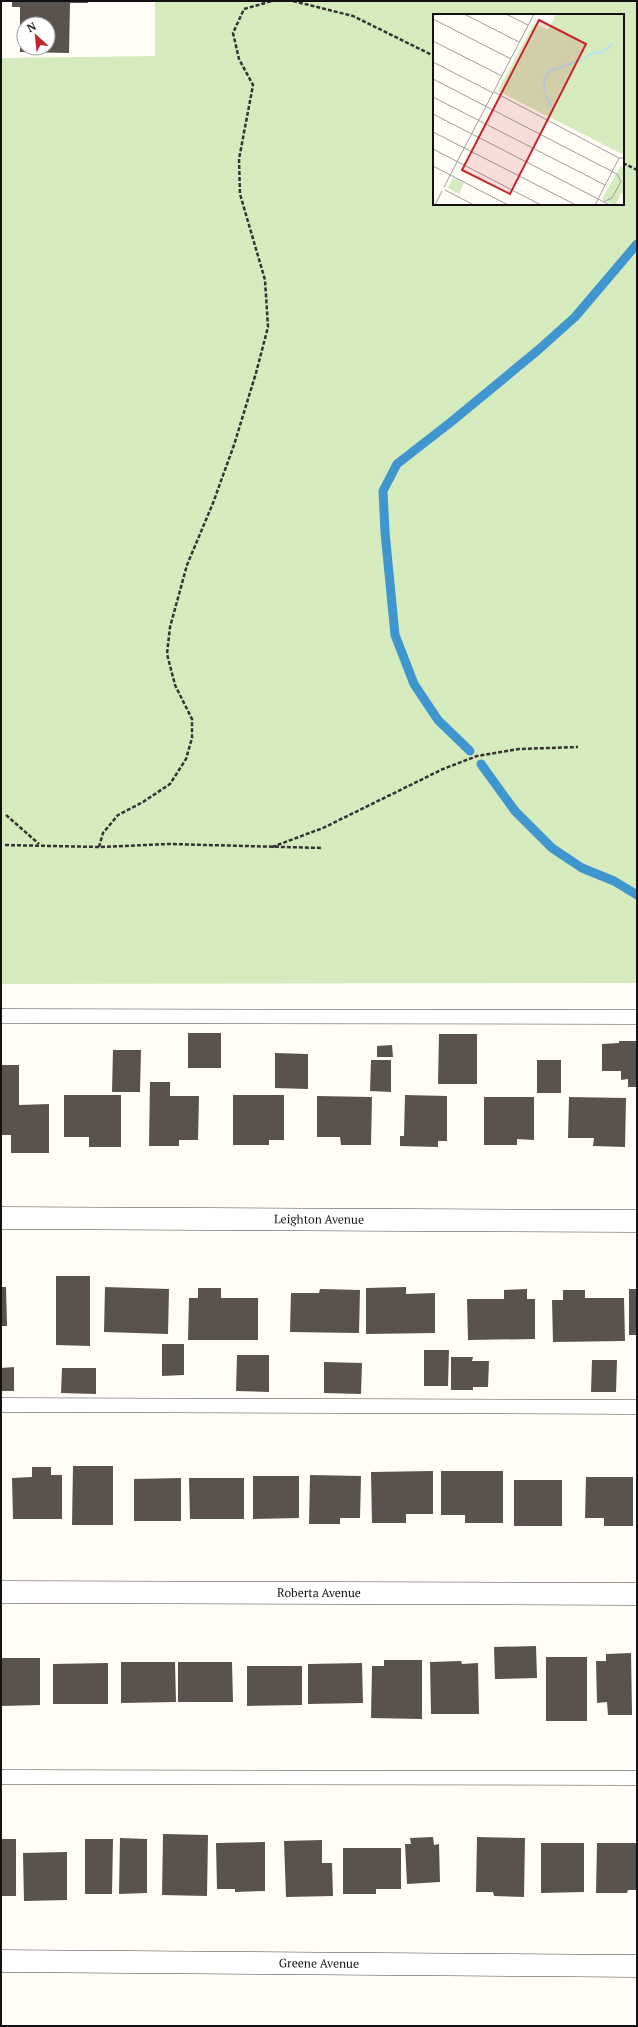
<svg xmlns="http://www.w3.org/2000/svg" width="638" height="2027" font-family="'PT Serif',serif">
  <style>
    .green { fill: #d5ebbd; fill-rule: evenodd }
    .lines { fill: none; stroke-linecap: round; stroke-linejoin: round }
    .stream { stroke: #3f96cf; stroke-width: 9 }
    .building { fill: #5a524d; fill-rule: evenodd }
    .lane-casing { stroke: #444; stroke-width: 15 }
    .street-casing { stroke: #444; stroke-width: 23 }
    .path { stroke: #333; stroke-width: 2.5; stroke-dasharray: 4 2; stroke-linecap: butt }
    .lane { stroke: #fff; stroke-width: 14 }
    .street { stroke: #fff; stroke-width: 22 }
    .labels { text-anchor: middle; stroke-width: 4; stroke-linejoin: round; paint-order: stroke }
    .street-label { font-size: 12px; fill: #111; stroke: #fff }
    .inset-river { fill: none; stroke: #b9e0f7; stroke-width: 2 }
    .inset-road { fill: none; stroke: #a09f9a; stroke-width: 1 }
    .view { fill: #c4262e; fill-opacity: 0.15; stroke: #c4262e; stroke-width: 2 }
    .inset-edge { fill: none; stroke: #111; stroke-width: 2 }
  </style>
  <rect width="100%" height="100%" fill="#fffdf5"/>
  <path class="green" d="M155 1H637V983L1 984V58L155 56ZM434 15H623V204H434Z"/>
  <g class="lines">
    <path class="stream" d="M470 751 438 720 414 684 395 635 385 532 383 491 397 464 451 422 537 351 575 317 637 244
      M481 764 515 811 552 848 582 868 614 881 637 895"/>
  </g>
  <path class="building" d="M12 1H88V3H70L69 53 20 52V7H12ZM24 24H48V48H24Z
    M188 1033H221V1068H188Z
    M439 1034H477V1084H438Z
    M619 1041H637V1087H628V1079L621 1080V1071H602V1044L619 1043Z
    M392 1045 393 1057H377V1046Z
    M113 1050H141L140 1092H112Z
    M275 1053 308 1054V1089L275 1088Z
    M371 1060H391V1092L370 1091Z
    M537 1060H561V1093H537Z
    M1 1065H19V1105L49 1104V1153H11V1135H1Z
    M150 1082H170V1096H199L198 1140H179V1146H149Z
    M64 1095H121V1147H89V1137H64Z
    M233 1095H284V1140H269V1145H233Z
    M405 1095 447 1096V1141H438V1147L400 1146V1136H404Z
    M317 1096 372 1097 371 1145H341L340 1137H317Z
    M484 1097H534V1140L517 1139V1145H484Z
    M569 1097 626 1098 625 1147 593 1146 594 1138H568Z
    M56 1276H90V1346L56 1345Z
    M1 1287H6L7 1326H1Z
    M105 1287 169 1289 168 1334 104 1332Z
    M406 1287V1294L435 1293V1333L366 1334V1288Z
    M198 1288H221V1298H258V1340H188L189 1298H198Z
    M320 1289 360 1290 359 1333 290 1332 291 1293H319Z
    M527 1289V1299H535V1339L468 1340 467 1299H504V1290Z
    M629 1289H637V1335H629Z
    M563 1290H585V1298H624L625 1341 553 1342 552 1300H563Z
    M162 1344H184V1375L162 1376Z
    M424 1350H449L448 1386H424Z
    M237 1355H269V1392L236 1391Z
    M451 1357H473L472 1361H489L488 1387H473V1390H451Z
    M592 1360H617L616 1392H591Z
    M324 1362 362 1363 361 1394 324 1393Z
    M14 1367V1391H1V1368Z
    M62 1368H96V1394L61 1393Z
    M73 1466H113V1525H72Z
    M32 1467H51V1475H62V1519H13L12 1478 32 1477Z
    M433 1471V1514H406V1523H372L371 1472Z
    M441 1471H503V1523H465V1515H441Z
    M310 1475 361 1476 360 1518H340V1524H309Z
    M253 1476H299V1518L253 1519Z
    M586 1477H633V1526H604V1518H585Z
    M181 1478V1521H134V1479Z
    M189 1478H244V1519H190Z
    M514 1480H562V1526H514Z
    M536 1646 537 1678 495 1679 494 1647Z
    M631 1653 632 1715H608L607 1702 597 1703 596 1661H606V1654Z
    M546 1657H587V1721H546Z
    M1 1658H40V1705L1 1706Z
    M384 1660H422V1719L371 1718 372 1666H384Z
    M461 1661 462 1664 478 1663 479 1714H431L430 1662Z
    M121 1662H175L176 1702 121 1703Z
    M178 1662H232L233 1702H178Z
    M108 1663V1704H53V1664Z
    M362 1663 363 1703 308 1704V1664Z
    M247 1666H302V1705L247 1706Z
    M163 1834 208 1835 207 1896 162 1895Z
    M433 1837 434 1845 439 1844 440 1882 407 1884 405 1844H411L410 1838Z
    M477 1837 525 1838 524 1897 494 1896 493 1892H476Z
    M120 1838 147 1839V1893L119 1894Z
    M1 1839H16V1896H1Z
    M85 1839H113L112 1894H85Z
    M322 1840V1863H332L333 1896 286 1897 284 1841Z
    M265 1842V1891L235 1892V1889H217L216 1843Z
    M541 1843H584V1892L541 1893Z
    M597 1843H637V1890H628L627 1893H596Z
    M343 1848H401V1889H376V1894H343Z
    M67 1852V1900L24 1901 23 1853Z"/>
  <g class="lines">
    <g class="lane-casing">
      <path id="lane" d="M1 1016 637 1017
        M1 1405 637 1407
        M1 1777 637 1778"/>
    </g>
    <g class="street-casing">
      <g id="street">
        <path id="s1" d="M1 1218 637 1221"/>
        <path id="s2" d="M1 1592 637 1594"/>
        <path id="s3" d="M1 1961 637 1966"/>
      </g>
    </g>
    <path class="path" d="M293 1 353 16 434 56
      M623 163 637 170
      M6 815 39 844
      M5 845 99 847 169 844 323 848
      M99 847 103 833 118 815 143 802 170 784 186 759 192 738V719L175 685 167 654 170 627 187 565 213 503 234 445 256 373 268 327 265 280 240 194 239 159 253 85 239 59 233 33 244 9 272 1
      M272 847 323 828 443 769 477 756 519 749 578 747"/>
    <use href="#lane" class="lane"/>
    <use href="#street" class="street"/>
  </g>
  <g class="labels">
    <g class="street-label">
      <text dy="4" stroke="none"><textPath href="#s1" startOffset="318">Leighton Avenue</textPath></text>
      <text dy="4" stroke="none"><textPath href="#s2" startOffset="318">Roberta Avenue</textPath></text>
      <text dy="4" stroke="none"><textPath href="#s3" startOffset="318">Greene Avenue</textPath></text>
    </g>
  </g>
  <g transform="translate(433 14)">
    <rect width="191" height="191" fill="#fffdf5"/>
    <path d="M123 0H191V141L65 77 101 9 115 16ZM191 152V180L188 179 183 191H180L169 185 187 153ZM20 164 31 169 26 180 15 174Z" fill="#d5ebbd"/>
    <path class="inset-river" d="M151 45 161 38 168 39 180 29M112 79 111 68 116 57 149 46M113 81 121 99"/>
    <path class="inset-road" d="M31 0 86 28M73 0 95 11M0 5 78 45M0 27 69 62M0 48 60 79M0 65 184 160 188 167 185 173 179 184 170 188M61 78 186 144M0 83 172 171M0 100 177 191M0 118 143 191M0 135 108 191M0 152 75 191M11 173 101 0M12 176 41 191M2 191 9 177M162 191 186 144H191"/>
    <path class="view" d="M106 6 153 30 77 180 29 156Z"/>
    <rect width="191" height="191" class="inset-edge"/>
  </g>
  <rect width="638" height="2027" fill="none" stroke="#111111" stroke-width="4"/>
  <g transform="translate(36 36) rotate(333)"><circle r="19" fill="#ffffff" stroke="#a0a0a0"/>
  <path d="M0-3L7 15L0 10L-7 15Z" fill="#c4262e"/>
  <text y="-6" font-size="11" font-weight="bold" text-anchor="middle" fill="#111111">N</text>
  </g>
</svg>
